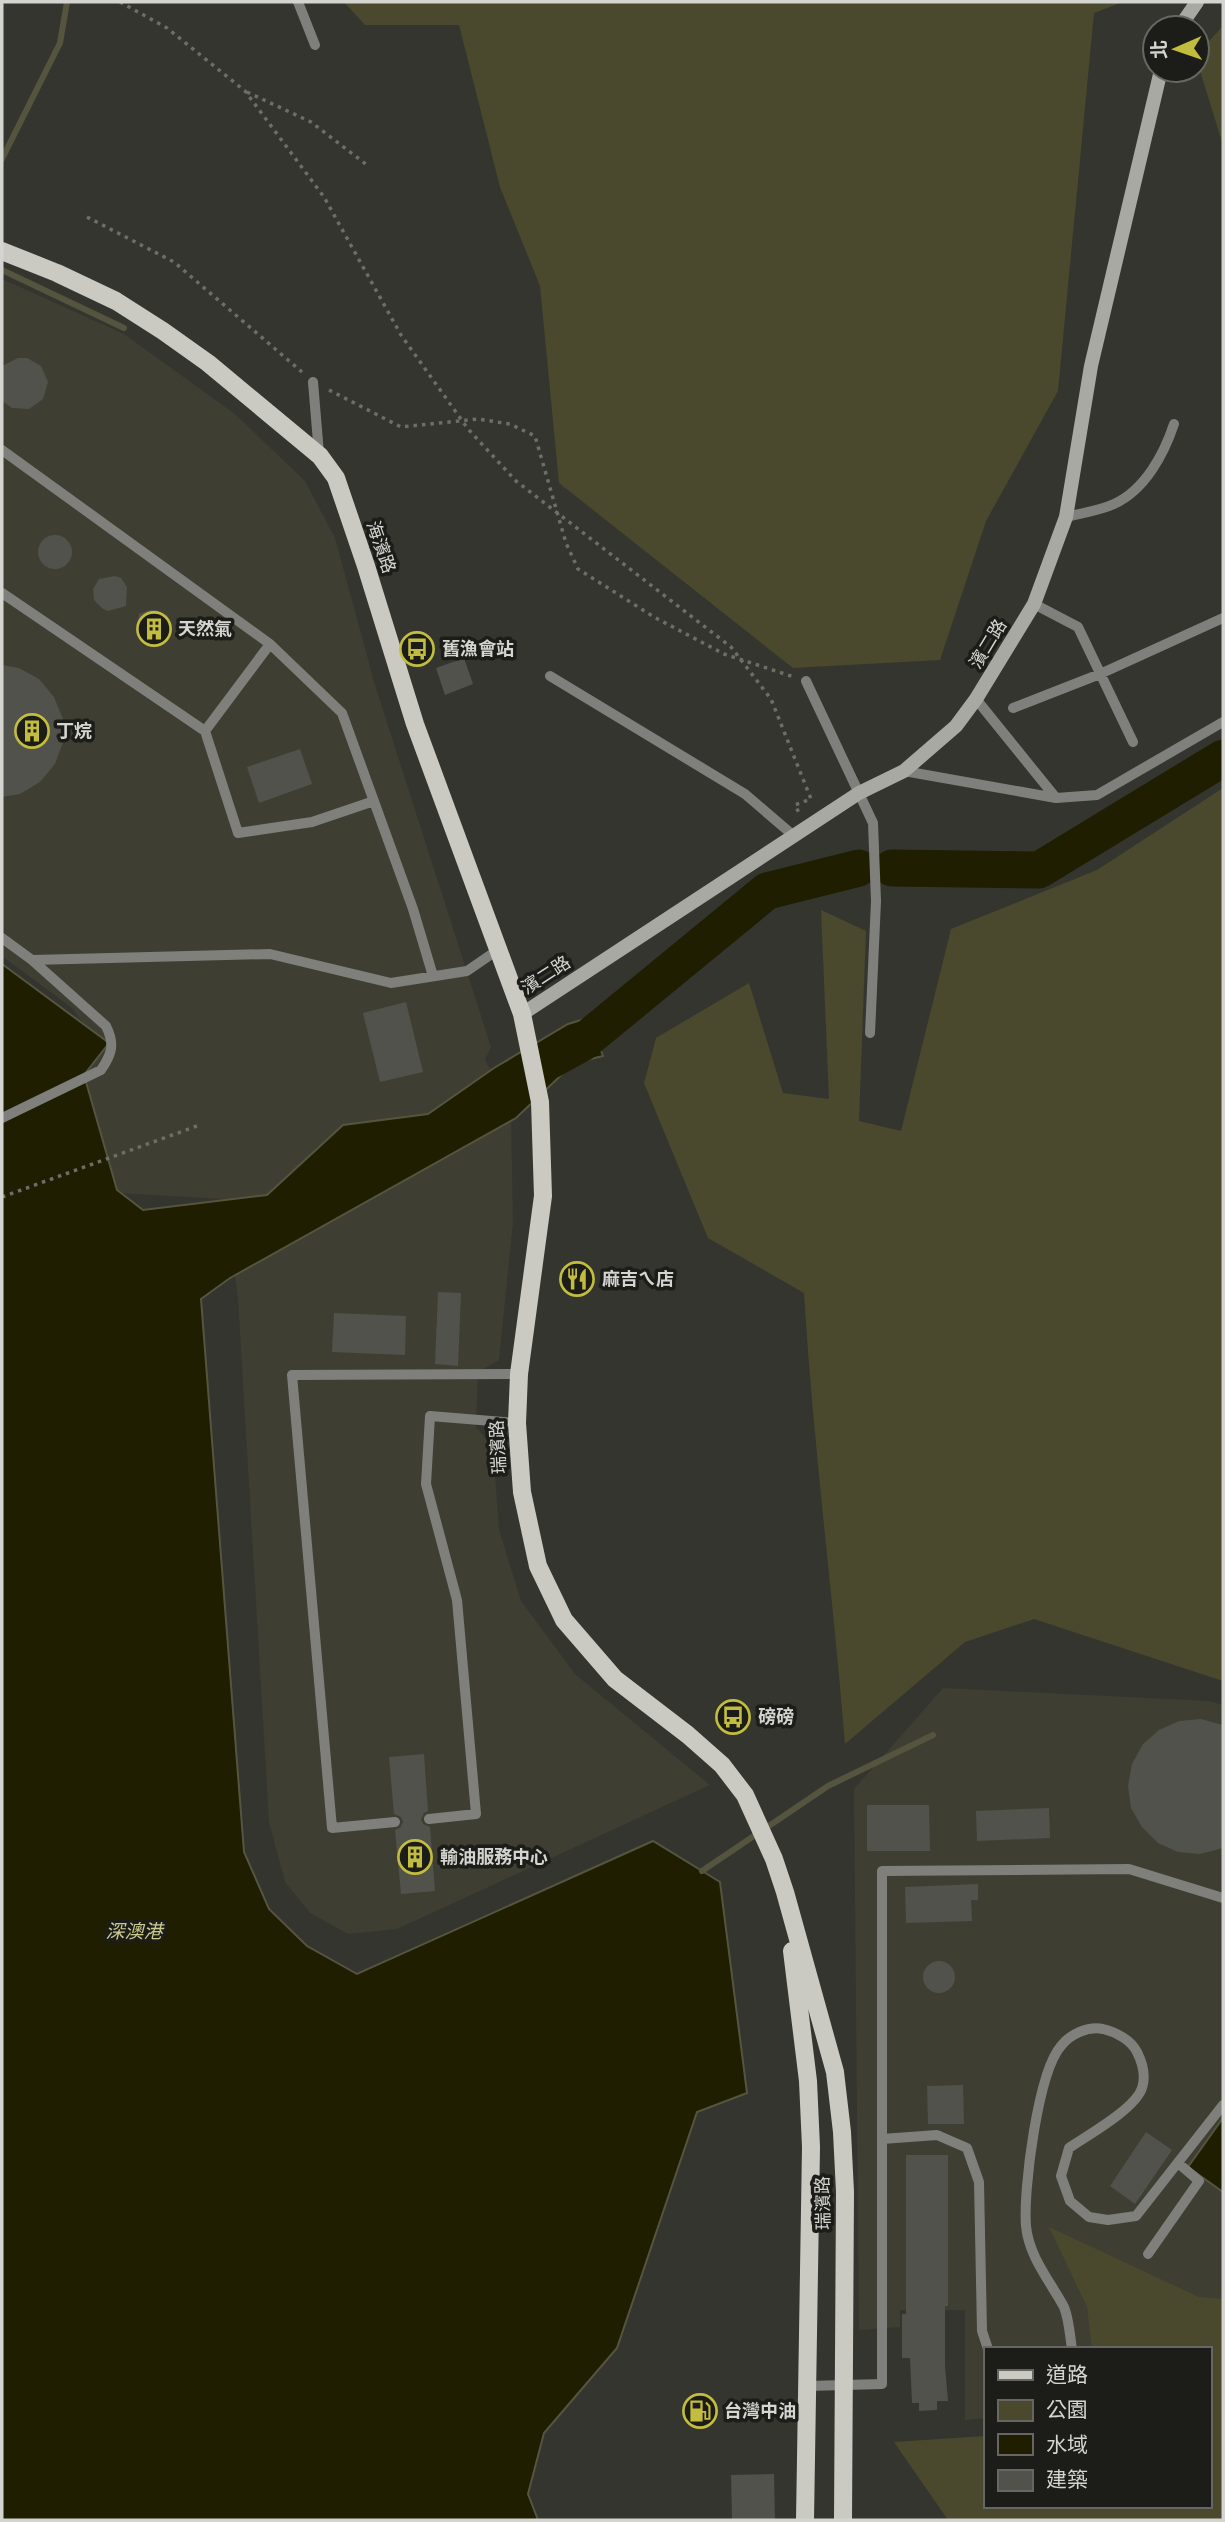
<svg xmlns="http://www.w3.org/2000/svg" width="1225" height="2522" font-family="Inter,'Noto Sans TC',sans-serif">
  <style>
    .built { fill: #3e3e32 }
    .green { fill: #4a492d }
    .water { fill: #1f1e00; stroke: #55553f; stroke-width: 2 }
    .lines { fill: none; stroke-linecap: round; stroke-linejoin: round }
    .stream { stroke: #55553f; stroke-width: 6 }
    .river { stroke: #1f1e00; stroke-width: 37 }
    .building { fill: #52524c }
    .path { stroke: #6e6e69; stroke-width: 3.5; stroke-dasharray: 3.5 5; stroke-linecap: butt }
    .lane { stroke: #7f7f7c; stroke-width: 10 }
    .secondary { stroke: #a9a9a4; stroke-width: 14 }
    .primary { stroke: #cacac3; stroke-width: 18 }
    .labels { text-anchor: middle; stroke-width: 7; stroke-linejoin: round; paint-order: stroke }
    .street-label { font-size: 18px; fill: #d4d4d1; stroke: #1c1c19 }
    .poi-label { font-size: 18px; font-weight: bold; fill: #d4d4d1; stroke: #1c1c19; text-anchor: start }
    .water-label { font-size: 19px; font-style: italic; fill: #cccb8d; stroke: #1c1c19 }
  </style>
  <rect width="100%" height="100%" fill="#35352f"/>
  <path class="built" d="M2 279 124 334 235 414 305 481 335 538 375 685 491 1047 485 1059 511 1115 513 1222 499 1360 478 1372 476 1427 493 1447 499 1530 521 1601 575 1674 710 1785 397 1929 348 1934 310 1913 285 1882 269 1822 238 1298 225 1199 115 1193 81 1074 102 1050 72 1008 2 956Z
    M943 1688 1209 1701 1223 1705V2304L1094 2349H985V2418L965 2420V2310H900V2327L859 2330 854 1789Z"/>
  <path class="green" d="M344 2H1123L1094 13 1058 391 986 521 940 660 793 668 559 483 540 286 500 187 459 25H365Z
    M1223 26V145L1197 61V54Z
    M1223 788V1681L1034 1619 965 1642 845 1744C833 1594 813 1444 804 1293L708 1238 644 1083 656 1038 749 983 783 1093 829 1099 821 910 866 931 859 1121 901 1131 951 929 1097 870Z
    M1049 2227 1199 2297 1223 2299V2520H948L894 2442 985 2436V2506H1209V2349H1092L1087 2307Z"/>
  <path class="water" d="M2 964 109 1043 84 1075 117 1190 143 1210 267 1195 343 1125 428 1114 494 1068 568 1024 588 1018 603 1056 574 1063 516 1118 230 1278 201 1299 244 1852 269 1909 307 1946 357 1974 653 1841 720 1882 747 2093 697 2112 617 2348 544 2433 528 2494 538 2520H2Z
    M1223 2118V2192L1188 2167Z"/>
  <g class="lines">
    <path class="stream" d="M2 159 60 43 67 2
      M2 270 124 328
      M702 1871 828 1786 933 1735"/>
    <path class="river" d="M892 868 1039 870 1223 758
      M551 1060 582 1043 767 891 859 868"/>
  </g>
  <path class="building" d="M18 358H27L41 366 48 382 43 399 29 409 12 408 2 401V366Z
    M38 552a17 17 0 1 1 34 0a17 17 0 1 1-34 0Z
    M115 576 121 578 127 587 126 606 108 611 103 609 94 600 93 589 99 579Z
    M150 610H156L167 615 172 625 170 637 160 645H148L139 638 137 632 139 614Z
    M464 658 473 684 445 695 436 668Z
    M2 665 19 668 39 679 54 697 63 719V742L55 764 40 782 20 794 2 797Z
    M300 749 312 784 259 803 247 767Z
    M406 1002 423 1072 380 1082 363 1013Z
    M438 1292 461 1293 458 1366 435 1364Z
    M334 1313 406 1316 405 1355 332 1352Z
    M1201 1719 1223 1725V1848L1200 1854 1178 1852 1158 1843 1142 1827 1131 1808 1128 1786 1132 1764 1143 1744 1159 1730 1179 1721Z
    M424 1754 428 1811 424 1813 421 1819 423 1824 430 1827 435 1891 401 1894 395 1830 400 1828 403 1822 401 1817 394 1814 389 1757Z
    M867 1805H929L930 1851H867Z
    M1049 1808 1050 1838 977 1841 976 1811Z
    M978 1884V1900H971L972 1921 906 1923 905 1887Z
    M923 1977a16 16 0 1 1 32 0a16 16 0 1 1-32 0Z
    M963 2085 964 2124H928L927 2086Z
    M1146 2132 1172 2150 1135 2204 1110 2186Z
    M906 2155H948V2306H945V2366L948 2401H937V2410L919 2411V2403H912L910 2358H902V2314H906Z
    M774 2474 775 2520H732L731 2475Z"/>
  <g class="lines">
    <path class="path" d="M120 2 167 28 245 91 324 197 401 335 468 429 516 481 731 647 771 699 811 799 795 805 799 813
      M247 92 311 122 367 165
      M87 217 174 262 302 372
      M329 390 401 427 478 419 510 424 535 436 566 543 578 569 654 617 724 654 794 677
      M2 1197 197 1126"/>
    <path class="lane" d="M298 2 315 45
      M313 382 319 454
      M2 450 270 644 342 713 413 909 433 976
      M1066 517C1081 513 1099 511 1114 504 1145 490 1164 454 1174 424
      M2 593 205 731
      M1034 604 1078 627 1133 742
      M270 644 205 731 238 833 312 822 374 801
      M550 676 745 794 794 836
      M806 681 873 823 876 901 870 1033
      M976 699 1056 798
      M1013 708 1100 674 1223 618
      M904 771 1056 798 1097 795 1223 722
      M2 938 32 960 270 954 391 983 467 971 499 949
      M2 1118 101 1070C112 1054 115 1044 106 1026L32 960
      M429 1819 476 1814 457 1600 426 1484 430 1416 517 1423
      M395 1822 332 1828 292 1375 519 1374
      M882 2139 937 2135 967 2148 979 2182 982 2331 988 2349
      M1148 2254 1199 2181 1178 2163
      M1072 2349C1070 2336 1069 2319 1064 2307 1050 2281 1029 2257 1026 2226 1023 2190 1038 2072 1061 2046 1070 2034 1088 2026 1103 2029 1116 2032 1131 2040 1137 2052 1142 2062 1146 2076 1142 2088 1135 2109 1088 2135 1069 2148L1061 2176 1070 2201 1089 2217 1108 2220 1136 2216 1223 2105
      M808 2386 882 2384V1871L1129 1869 1223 1898"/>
    <path class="secondary" d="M1179 28 1197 2
      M522 1014 859 793 904 771 956 726 976 699 1034 604 1066 517 1091 366 1161 70"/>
    <path class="primary" d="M2 251 57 273 116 301 163 331 208 363 320 456 336 478 366 566 415 724 522 1014 540 1102 543 1196 519 1374 517 1423 522 1492 538 1566 564 1620 615 1679 688 1735 722 1765 745 1795 774 1859 785 1892 835 2072 842 2132 845 2192 843 2520
      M792 1951 808 2081 811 2147 805 2520"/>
  </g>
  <defs>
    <g id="building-ring" transform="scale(1.75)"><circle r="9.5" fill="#1c1c19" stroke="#c3bd3f" stroke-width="1.5"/><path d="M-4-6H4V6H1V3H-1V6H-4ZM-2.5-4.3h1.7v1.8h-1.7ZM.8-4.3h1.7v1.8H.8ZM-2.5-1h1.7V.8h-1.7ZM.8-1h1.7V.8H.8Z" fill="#c3bd3f"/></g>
    <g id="bus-ring" transform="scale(1.75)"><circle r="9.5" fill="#1c1c19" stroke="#c3bd3f" stroke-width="1.5"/><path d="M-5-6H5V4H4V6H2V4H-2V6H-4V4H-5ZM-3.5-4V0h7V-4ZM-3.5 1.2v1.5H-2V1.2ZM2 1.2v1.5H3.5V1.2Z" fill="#c3bd3f"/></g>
    <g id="restaurant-ring" transform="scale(1.75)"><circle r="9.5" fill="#1c1c19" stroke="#c3bd3f" stroke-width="1.5"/><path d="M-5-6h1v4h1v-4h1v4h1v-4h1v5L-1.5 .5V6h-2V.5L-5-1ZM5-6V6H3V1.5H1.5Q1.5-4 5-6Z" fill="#c3bd3f"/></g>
    <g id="fuel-ring" transform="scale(1.75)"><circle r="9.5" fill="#1c1c19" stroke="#c3bd3f" stroke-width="1.5"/><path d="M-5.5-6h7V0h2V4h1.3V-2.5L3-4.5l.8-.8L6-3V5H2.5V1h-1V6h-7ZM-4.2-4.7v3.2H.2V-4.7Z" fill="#c3bd3f"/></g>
  </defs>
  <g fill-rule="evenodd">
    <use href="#building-ring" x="154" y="629"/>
    <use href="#bus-ring" x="417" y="649"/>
    <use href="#building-ring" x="32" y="731"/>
    <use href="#restaurant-ring" x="577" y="1279"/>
    <use href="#bus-ring" x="733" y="1717"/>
    <use href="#building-ring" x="415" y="1857"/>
    <use href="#fuel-ring" x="700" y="2411"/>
  </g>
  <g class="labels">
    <g class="street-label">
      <text transform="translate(381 547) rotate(71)" y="6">海濱路</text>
      <text transform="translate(988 644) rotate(-59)" y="6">濱二路</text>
      <text transform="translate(546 975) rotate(-33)" y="6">濱二路</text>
      <text transform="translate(498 1447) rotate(-93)" y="6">瑞濱路</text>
      <text transform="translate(823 2203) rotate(-91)" y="6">瑞濱路</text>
    </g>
    <g class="poi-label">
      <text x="178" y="635">天然氣</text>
      <text x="442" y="655">舊漁會站</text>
      <text x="56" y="737">丁烷</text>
      <text x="602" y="1285">麻吉ㄟ店</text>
      <text x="758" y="1723">磅磅</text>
      <text x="440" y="1863">輸油服務中心</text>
      <text x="724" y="2417">台灣中油</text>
    </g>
    <g class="water-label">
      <text x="134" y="1938">深澳港</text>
    </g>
  </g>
  <rect width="1225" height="2522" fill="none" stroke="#d4d4d1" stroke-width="7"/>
  <rect x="984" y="2347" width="228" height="161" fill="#1c1c19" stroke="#666663" stroke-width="2"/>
  <rect x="998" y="2370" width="35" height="10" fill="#cacac3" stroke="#666663" stroke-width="2"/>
  <text x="1046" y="2382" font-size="21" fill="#d4d4d1">道路</text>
  <rect x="998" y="2400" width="35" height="21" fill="#4a492d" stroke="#666663" stroke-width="2"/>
  <text x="1046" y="2417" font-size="21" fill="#d4d4d1">公園</text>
  <rect x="998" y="2434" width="35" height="21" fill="#1f1e00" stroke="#666663" stroke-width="2"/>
  <text x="1046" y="2452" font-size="21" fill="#d4d4d1">水域</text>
  <rect x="998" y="2470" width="35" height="21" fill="#52524c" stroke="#666663" stroke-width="2"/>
  <text x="1046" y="2487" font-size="21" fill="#d4d4d1">建築</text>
  <g transform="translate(1176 49) rotate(268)"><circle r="33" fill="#1c1c19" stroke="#666663" stroke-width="2"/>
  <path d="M0-5L12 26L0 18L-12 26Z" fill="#c3bd3f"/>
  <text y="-10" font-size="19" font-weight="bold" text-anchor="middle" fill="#d4d4d1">北</text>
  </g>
</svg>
